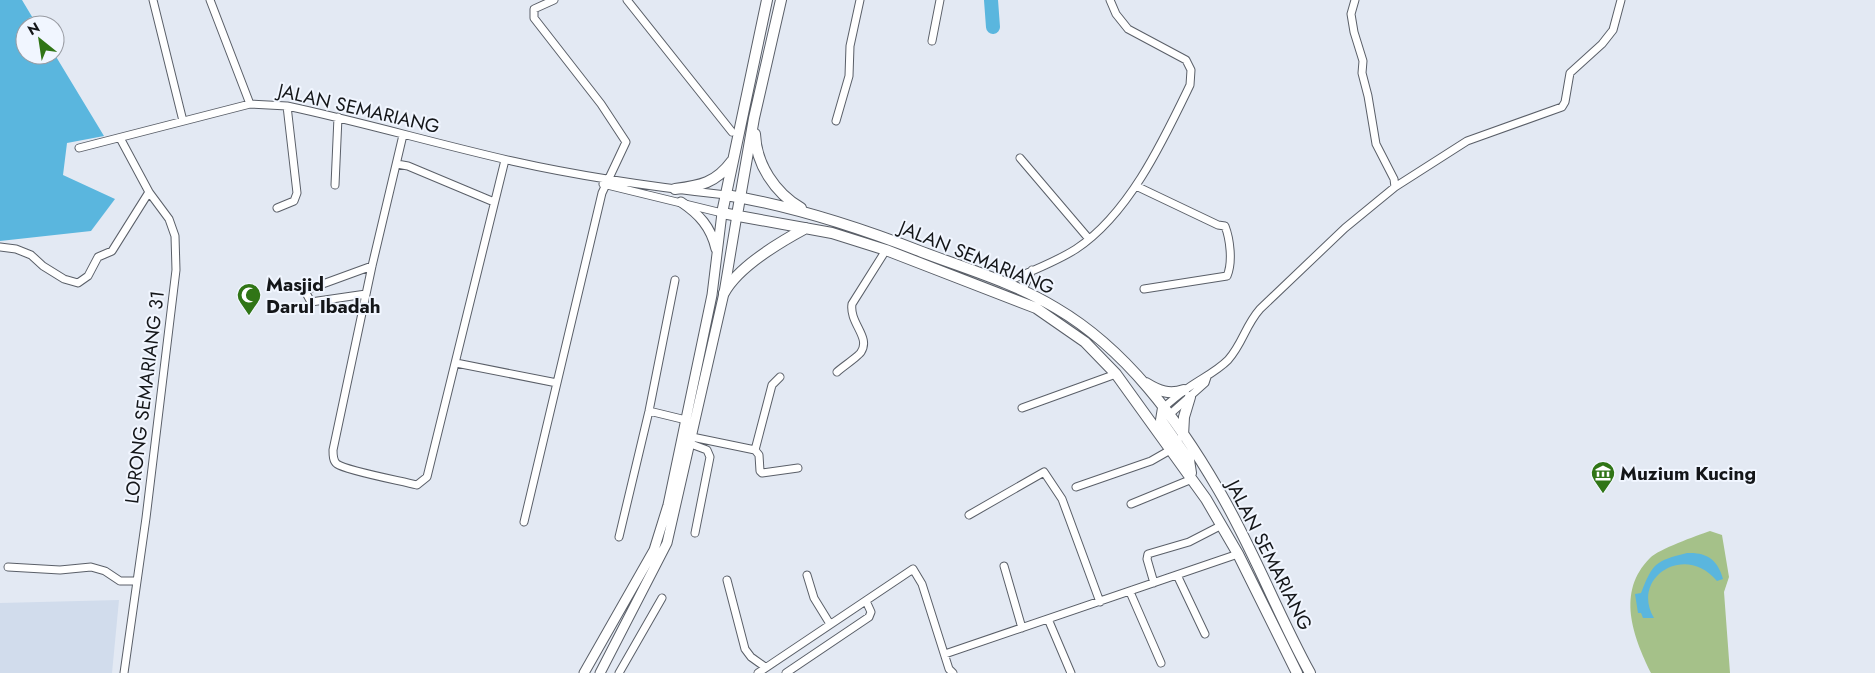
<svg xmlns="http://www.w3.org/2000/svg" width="1875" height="673" font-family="Jost,sans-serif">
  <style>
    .built { fill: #d1dcec }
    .green { fill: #a5c189 }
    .water { fill: #5ab6de }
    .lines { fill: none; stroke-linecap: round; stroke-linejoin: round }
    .river { stroke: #5ab6de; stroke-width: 14 }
    .minor-casing { stroke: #5a5f68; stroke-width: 9 }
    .tertiary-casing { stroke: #5a5f68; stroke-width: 11 }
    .secondary-casing { stroke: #5a5f68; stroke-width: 12 }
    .minor { stroke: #fff; stroke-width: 7 }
    .tertiary { stroke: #fff; stroke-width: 9 }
    .secondary { stroke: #fff; stroke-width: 10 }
    .labels { text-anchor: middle; stroke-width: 4; stroke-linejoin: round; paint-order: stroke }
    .street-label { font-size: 19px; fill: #141619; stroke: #f1f6ff }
    .poi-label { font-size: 19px; font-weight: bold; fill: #141619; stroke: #f1f6ff; text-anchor: start }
  </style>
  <rect width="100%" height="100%" fill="#e3e9f3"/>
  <path class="built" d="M119 600 112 673H0V603Z"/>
  <path class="green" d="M1710 531 1722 535 1729 577 1724 592 1730 673H1651C1633 636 1616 592 1650 558 1659 549 1696 536 1710 531Z"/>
  <path class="water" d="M0 0H22L37 25H25V55H55L104 136 67 143 63 175 115 199 91 231 0 241Z
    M1687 553C1707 552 1718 560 1723 579L1717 581C1685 542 1630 578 1654 618H1643L1641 613H1638L1635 594 1641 593C1653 563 1655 561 1687 553Z"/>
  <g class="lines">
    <path class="river" d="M991 0 993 27"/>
    <g class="minor-casing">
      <path id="minor" d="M153 0 183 121
        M210 0 250 104
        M627 0 732 132
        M932 41 940 0
        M836 121 849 76 850 46 860 0
        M403 135 372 266 333 450C333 455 333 461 337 464 347 471 402 481 417 485L427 477 505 160
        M120 138 149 192 169 219 175 236 176 270 146 518 124 673
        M79 148 250 104 287 106C362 122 437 144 512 161 583 177 653 187 726 195
        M1020 158 1089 239
        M397 164 408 166 494 202
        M603 184 722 213
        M335 185 338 117
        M1136 186 1218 225 1225 226C1230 239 1233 262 1227 276L1144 289
        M1395 187 1467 141 1562 107 1565 102 1570 73 1602 44 1613 30 1621 0
        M277 208 294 201 297 193 287 106
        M0 247 16 249 31 255 43 266 64 279 78 283 88 276 98 257 112 251 149 192
        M1003 283C1027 273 1054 263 1076 249 1129 214 1163 141 1190 85L1191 70 1186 60 1128 29 1116 14 1110 0
        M1025 291 1024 287 1032 270
        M366 294 311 302 306 293 309 289 372 266
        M456 363 557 383
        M837 372C841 368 859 356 861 352 871 337 849 323 852 304L886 250
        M1022 408 1116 374
        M1163 408C1170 402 1177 396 1184 391 1198 380 1215 373 1228 360 1243 343 1245 326 1260 309L1345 228 1395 187 1394 179 1376 144 1368 96 1362 73 1363 61 1354 32 1351 14 1355 0
        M649 411 686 420
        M1169 415 1205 383 1207 377
        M692 437 755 450 772 385 780 377
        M691 444 707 450 710 457 695 533
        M755 450 759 455 760 471 762 473 798 468
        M1076 487 1151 461 1172 449
        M1131 504 1192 479
        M969 515 1044 472 1062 499 1100 602
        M524 522 602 193 626 142 601 104 534 18V9L554 0
        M619 537 649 411 675 280
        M1004 566 1022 628
        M8 567 60 570 91 567 105 571 120 581H137
        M807 575 814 598 830 624
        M1177 575 1205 634
        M727 580 745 649 751 657 765 667
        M1154 583 1147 559 1148 554 1189 542 1222 525
        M1130 592 1161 663
        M1048 619 1071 673
        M945 654 1238 554
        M619 673 662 598
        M758 673 913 569 922 584 949 669 953 673
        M786 673 869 617 871 612 866 601"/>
    </g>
    <g class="tertiary-casing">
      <path id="tertiary" d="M681 202C699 214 711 227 716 249
        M584 673 654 550 668 505 712 295 722 213
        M600 673 667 543 724 293 737 215"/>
    </g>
    <g class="secondary-casing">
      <path id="secondary" d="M767 0 722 213 832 233 886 250 1036 308 1085 342 1116 374 1206 499 1238 554 1297 673
        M755 134C756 164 775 193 801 208
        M675 189C700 186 716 183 732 161
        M726 195C793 206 858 227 922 252 967 269 1015 283 1056 308 1126 349 1178 420 1218 489 1253 548 1277 613 1310 673
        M737 215 754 118 781 0
        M724 293C738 267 780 242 806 228
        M1146 383C1159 391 1169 395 1184 390
        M1163 408 1161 420 1189 460 1191 473
        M1183 436 1184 417 1190 397"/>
    </g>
    <use href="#minor" class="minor"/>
    <use href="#tertiary" class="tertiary"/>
    <use href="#secondary" class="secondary"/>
  </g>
  <defs>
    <g id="mosque-pin" transform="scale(1.25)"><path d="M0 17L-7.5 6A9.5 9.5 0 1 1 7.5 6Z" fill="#307516" stroke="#f1f6ff"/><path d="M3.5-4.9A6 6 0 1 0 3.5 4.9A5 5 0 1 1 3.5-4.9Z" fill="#fff"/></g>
    <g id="museum-pin" transform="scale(1.25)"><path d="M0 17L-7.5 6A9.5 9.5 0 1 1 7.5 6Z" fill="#307516" stroke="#f1f6ff"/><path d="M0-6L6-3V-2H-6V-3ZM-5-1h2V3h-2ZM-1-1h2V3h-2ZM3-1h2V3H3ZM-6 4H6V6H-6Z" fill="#fff"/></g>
  </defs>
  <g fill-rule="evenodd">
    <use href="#mosque-pin" x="249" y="295"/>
    <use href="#museum-pin" x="1603" y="473"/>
  </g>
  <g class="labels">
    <g class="street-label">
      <text transform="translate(359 108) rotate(13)" y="7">JALAN SEMARIANG</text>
      <text transform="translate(977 257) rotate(22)" y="7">JALAN SEMARIANG</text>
      <text transform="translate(144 397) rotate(-83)" y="7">LORONG SEMARIANG 31</text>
      <text transform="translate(1270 555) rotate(63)" y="7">JALAN SEMARIANG</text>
    </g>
    <g class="poi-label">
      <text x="266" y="291">Masjid<tspan x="266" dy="22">Darul Ibadah</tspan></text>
      <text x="1620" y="480">Muzium Kucing</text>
    </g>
  </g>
  <g transform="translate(40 40) rotate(330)"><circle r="24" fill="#f1f6ff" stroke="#999ca3"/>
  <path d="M0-4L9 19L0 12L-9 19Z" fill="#307516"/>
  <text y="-8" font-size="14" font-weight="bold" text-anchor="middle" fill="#141619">N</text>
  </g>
</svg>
